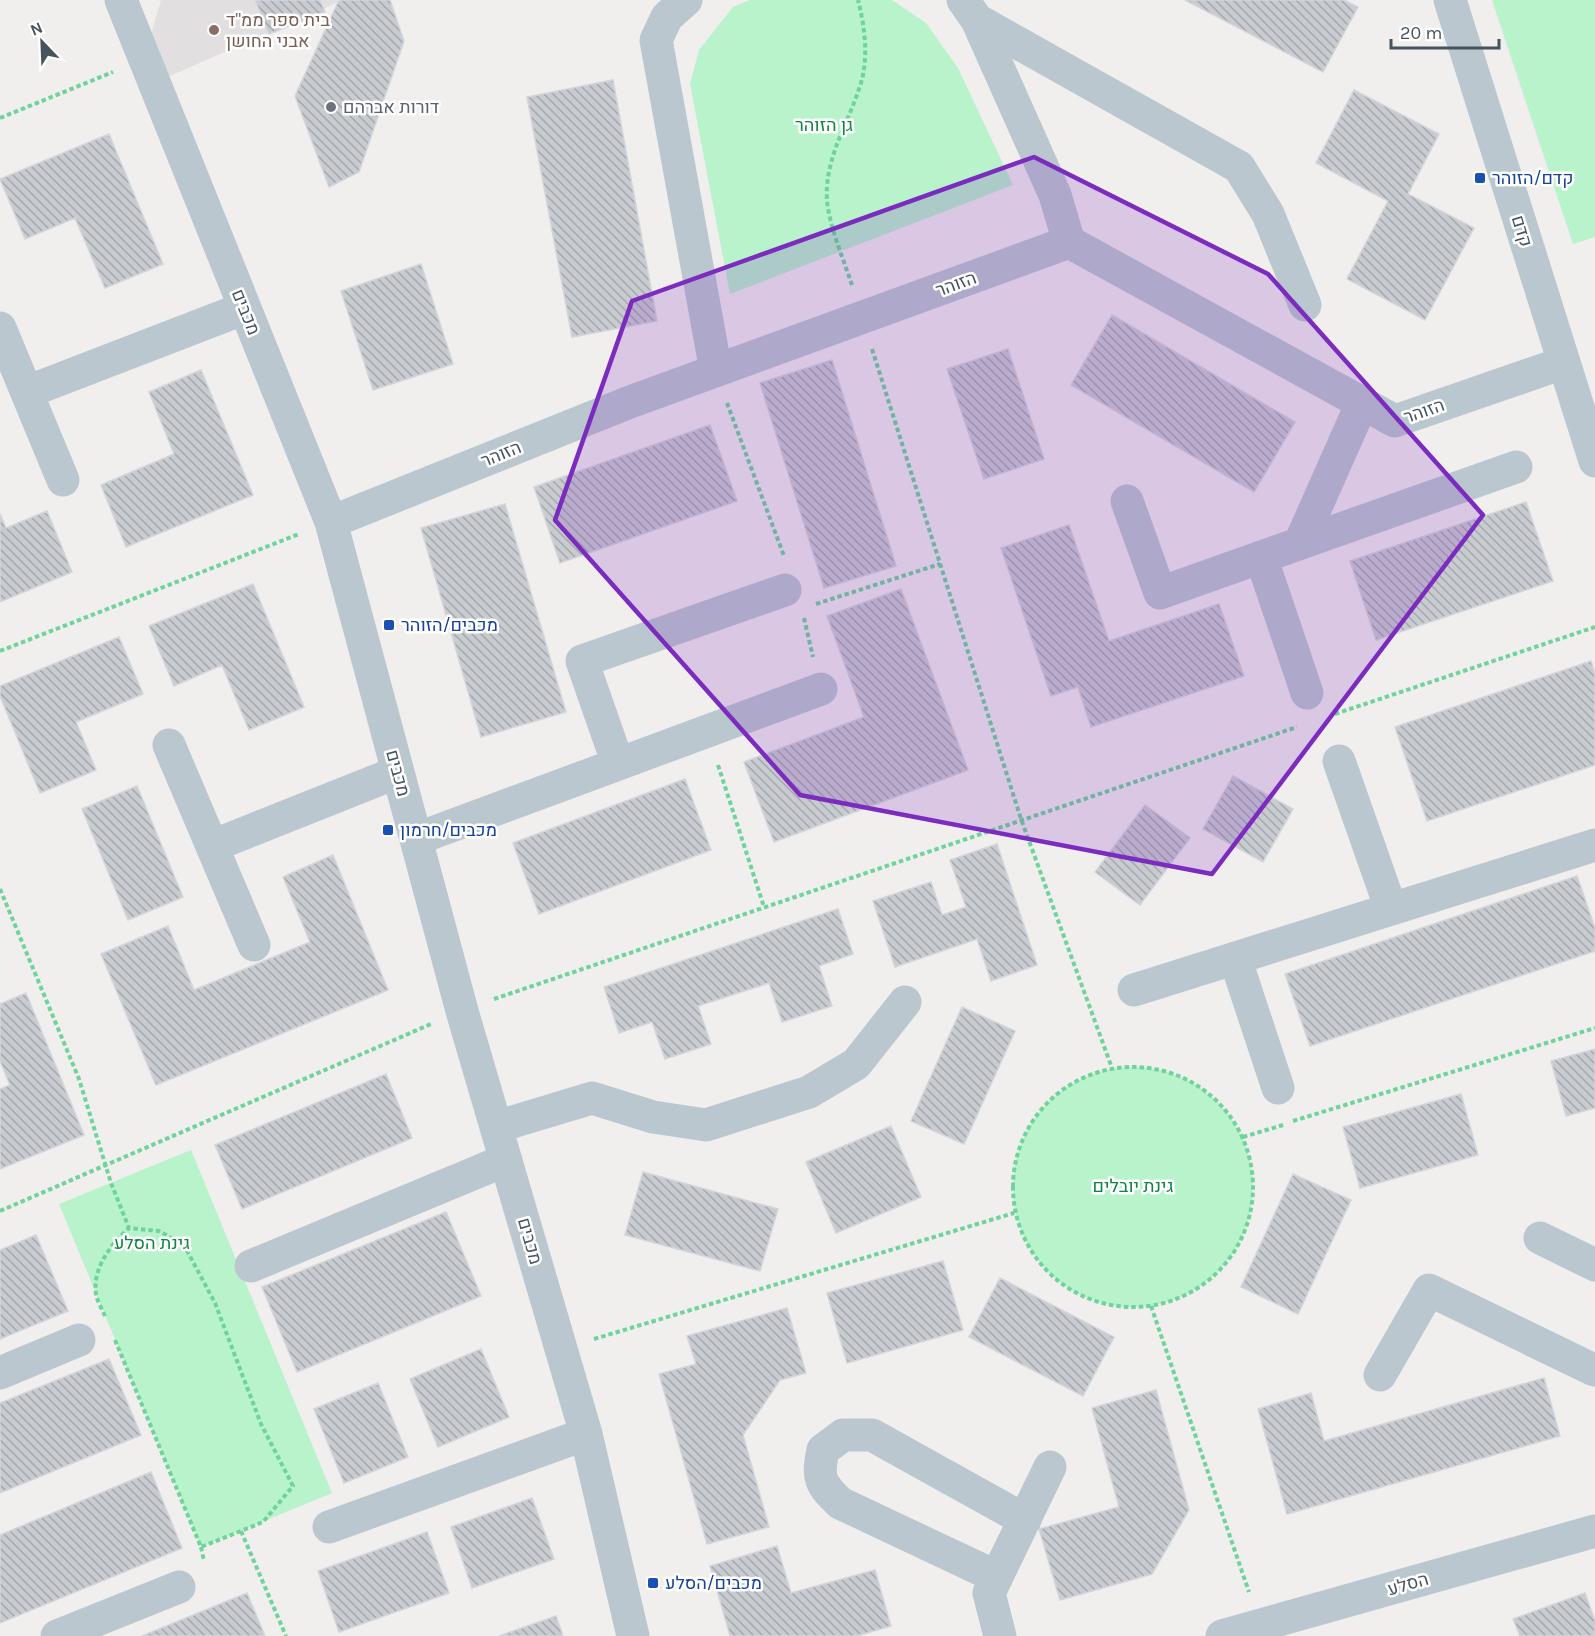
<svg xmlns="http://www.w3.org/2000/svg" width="1595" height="1636" font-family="Karla,Heebo,sans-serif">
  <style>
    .education { fill: #e2dfe0 }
    .park { fill: #b8f3cb }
    .building { fill: url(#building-back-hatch); stroke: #d2d5da; stroke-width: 1.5 }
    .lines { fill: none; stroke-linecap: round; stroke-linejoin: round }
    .path { stroke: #6ed49a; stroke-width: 4; stroke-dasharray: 4.5 3; stroke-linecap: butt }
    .minor { stroke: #bbc7cf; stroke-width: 33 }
    .marked { fill: #7b2cbf; fill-opacity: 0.2; stroke: #7b2cbf; stroke-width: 4.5; stroke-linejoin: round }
    .education-dot { fill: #8d6e63; stroke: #fff; stroke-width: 2 }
    .worship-dot { fill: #6b7280; stroke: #fff; stroke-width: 2 }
    .transit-dot { fill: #1a4fb4; stroke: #fff; stroke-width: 2 }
    .labels { text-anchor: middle; stroke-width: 5; stroke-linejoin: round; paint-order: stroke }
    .education-label { font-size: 18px; fill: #785e54; stroke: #fff; text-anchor: start }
    .worship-label { font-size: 18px; fill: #5b616d; stroke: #fff; text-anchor: start }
    .park-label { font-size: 18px; fill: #0f8541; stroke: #fff }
    .transit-label { font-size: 18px; fill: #164399; stroke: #fff; text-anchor: start }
    .street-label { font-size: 18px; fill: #45545d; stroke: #fff }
  </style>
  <defs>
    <pattern id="building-back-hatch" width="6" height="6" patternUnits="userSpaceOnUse" patternTransform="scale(1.5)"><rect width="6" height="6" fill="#c8ccd1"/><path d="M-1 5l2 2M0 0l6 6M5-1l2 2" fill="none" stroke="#a4a8ad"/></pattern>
  </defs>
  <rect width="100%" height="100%" fill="#f1eeee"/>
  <path class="education" d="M161 0H343L154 83 144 59Z"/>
  <path class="park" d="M750 0H892L926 23 958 68 1013 185 730 294 690 84 699 50 733 7Z
    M1492 0H1595V237L1573 244Z
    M1013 1187a120 120 0 1 1 240 0a120 120 0 1 1-240 0Z
    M191 1150 332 1493 201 1547 59 1204Z"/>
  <path class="building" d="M255 0H320L325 12 269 34Z
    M341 0H390L404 41 359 172 329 187 295 96 338 2Z
    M1185 0H1344L1358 7 1323 72Z
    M613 80 657 321 572 337 527 97Z
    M1354 90 1439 134 1408 194 1474 228 1425 320 1347 279 1388 201 1316 163Z
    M109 134 163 264 105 288 75 218 25 239 0 179Z
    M421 264 453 364 373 390 341 291Z
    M1112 315 1295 422 1254 492 1071 385Z
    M1008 349 1044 459 984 479 947 369Z
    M832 360 896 566 824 588 760 383Z
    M201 370 253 495 126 547 101 485 174 454 149 392Z
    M710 425 737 501 560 563 534 487Z
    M1526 502 1553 581 1376 640 1350 561Z
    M505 504 566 712 481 737 421 528Z
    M47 511 72 572 0 602V514L6 528Z
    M1069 525 1109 641 1219 604 1244 676 1091 727 1078 687 1051 696 1001 548Z
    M253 584 304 707 249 730 222 665 174 686 149 626Z
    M901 589 968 770 774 842 744 762 864 717 827 616Z
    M119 637 143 694 76 722 96 770 40 793 0 696V686Z
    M1591 661 1595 673V765L1427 821 1395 727Z
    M1233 776 1293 809 1263 862 1203 829Z
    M685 779 711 850 539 914 513 843Z
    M137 786 183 897 128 920 82 809Z
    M1145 805 1190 838 1140 905 1095 872Z
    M997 844 1037 965 991 981 977 939 895 967 873 901 931 882 942 915 966 907 950 860Z
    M333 855 388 990 156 1085 101 954 168 926 194 990 310 942 283 877Z
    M1577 876 1595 928V951L1310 1046 1285 974Z
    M838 909 853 954 819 966 832 1006 782 1022 769 983 698 1006 711 1044 665 1059 652 1022 619 1033 604 987Z
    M26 993 84 1135 0 1169V1089L10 1085 0 1061V1004Z
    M962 1007 1015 1031 964 1144 911 1121Z
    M1595 1049V1108L1566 1116 1551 1061Z
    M386 1074 412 1138 242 1209 215 1145Z
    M1461 1094 1478 1155 1360 1188 1343 1127Z
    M891 1126 921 1197 836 1233 806 1162Z
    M643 1172 778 1209 760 1271 625 1235Z
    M1293 1174 1351 1200 1298 1314 1241 1287Z
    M446 1212 481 1296 297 1372 262 1287Z
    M36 1235 68 1311 0 1339V1250Z
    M943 1261 963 1330 847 1363 827 1293Z
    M1000 1278 1114 1337 1083 1396 969 1337Z
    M787 1308 806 1373 780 1380 743 1435 769 1527 707 1544 659 1374 696 1364 687 1336Z
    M481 1349 509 1417 438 1447 410 1379Z
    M109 1359 141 1435 0 1493V1403Z
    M1544 1378 1560 1436 1287 1514 1258 1409 1311 1393 1324 1441Z
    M378 1383 408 1457 344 1483 314 1409Z
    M1156 1390 1189 1510 1152 1574 1060 1600 1039 1529 1119 1507 1092 1408Z
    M151 1472 182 1548 0 1623V1535Z
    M532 1498 554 1559 472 1588 451 1527Z
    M427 1532 449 1593 339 1632 318 1571Z
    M777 1546 791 1593 875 1570 891 1626 857 1636H730L710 1566Z
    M247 1593 265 1636H142Z
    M1585 1593 1595 1621V1636H1520L1513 1619Z
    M556 1616 563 1636H499Z"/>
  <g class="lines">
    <path class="path" d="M0 118 113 72
      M852 285C843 258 830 228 827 201 824 159 848 124 860 86 869 60 865 27 858 0
      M872 349 1021 819 1112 1068
      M727 403 784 556
      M816 604 940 564
      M804 618 813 657
      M0 651 299 534
      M1335 714 1595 627
      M718 765 764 907
      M0 889 79 1079 111 1183 129 1228 159 1231 184 1245 215 1303 261 1424 293 1486 263 1522 241 1531 286 1636
      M494 999 1297 727
      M1013 1187a120 120 0 1 1 240 0a120 120 0 1 1-240 0Z
      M1293 1121 1595 1028
      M1243 1137 1283 1125
      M0 1211 431 1024
      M1151 1306 1249 1592
      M105 1316C102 1309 97 1301 96 1294 92 1268 112 1243 129 1228
      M594 1339 1014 1213
      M115 1340 201 1547 241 1531
      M201 1547 204 1561"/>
    <path class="minor" d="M121 0 331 522 462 1011 586 1434 633 1636
      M686 0 667 17 656 40 716 371
      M963 0 977 20 1055 195 1069 242
      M1450 0 1595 461
      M977 20 1239 167 1268 214 1305 305
      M0 328 63 480
      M27 392 245 308
      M1127 501 1160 593 1516 467
      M331 522 630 402 1069 242 1395 421 1563 363
      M1300 543 1362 403
      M1261 557 1307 693
      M169 745 254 945
      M1339 761 1391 909
      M618 764 582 661 785 590
      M416 839 821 689
      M212 846 398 772
      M1235 958 1278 1088
      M1134 990 1595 845
      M496 1127 592 1098 653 1117 706 1125 809 1092 856 1064 905 1002
      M1540 1238 1595 1265
      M251 1266 506 1160
      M0 1373 79 1340
      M1380 1375 1429 1290 1594 1370
      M329 1527 586 1434
      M997 1577 840 1503C820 1484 817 1478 823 1450L843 1435H872L1025 1520
      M57 1636 179 1587
      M1000 1636 989 1593 1050 1467
      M1222 1636 1595 1531"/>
  </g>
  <path class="marked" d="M1034 157 1268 274 1483 515 1212 874 800 795 555 520 632 301Z"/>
  <circle class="education-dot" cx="214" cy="30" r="6"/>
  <circle class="worship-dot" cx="331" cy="107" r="6"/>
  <g class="transit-dot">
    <rect x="1474" y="172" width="12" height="12" rx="3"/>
    <rect x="383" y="619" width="12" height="12" rx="3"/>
    <rect x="382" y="824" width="12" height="12" rx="3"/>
    <rect x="647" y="1577" width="12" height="12" rx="3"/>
  </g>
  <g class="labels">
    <g class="education-label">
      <text x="226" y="26">בית ספר ממ"ד<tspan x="226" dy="21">אבני החושן</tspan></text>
    </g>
    <g class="worship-label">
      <text x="343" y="113">דורות אברהם</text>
    </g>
    <g class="park-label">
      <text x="824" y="131">גן הזוהר</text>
      <text x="1133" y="1192">גינת יובלים</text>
      <text x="152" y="1249">גינת הסלע</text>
    </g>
    <g class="transit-label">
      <text x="1492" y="184">קדם/הזוהר</text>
      <text x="401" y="631">מכבים/הזוהר</text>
      <text x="400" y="836">מכבים/חרמון</text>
      <text x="665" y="1589">מכבים/הסלע</text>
    </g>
    <g class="street-label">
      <text transform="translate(1522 231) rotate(73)" y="6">קדם</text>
      <text transform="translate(956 284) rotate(-20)" y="6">הזוהר</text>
      <text transform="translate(246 312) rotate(68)" y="6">מכבים</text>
      <text transform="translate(1424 411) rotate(-19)" y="6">הזוהר</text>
      <text transform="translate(501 454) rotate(-22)" y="6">הזוהר</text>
      <text transform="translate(398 773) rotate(75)" y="6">מכבים</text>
      <text transform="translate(530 1241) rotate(74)" y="6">מכבים</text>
      <text transform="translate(1408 1584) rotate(-16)" y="6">הסלע</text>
    </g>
  </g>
  <g transform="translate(42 42) rotate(337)" stroke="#ffffff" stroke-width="4.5" paint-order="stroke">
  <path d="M0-4.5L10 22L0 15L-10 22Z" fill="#45545d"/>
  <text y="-9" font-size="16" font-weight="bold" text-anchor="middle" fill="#45545d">N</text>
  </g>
  <path d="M1391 39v9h108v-9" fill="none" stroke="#45545d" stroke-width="3"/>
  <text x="1400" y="39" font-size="18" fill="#45545d" stroke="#ffffff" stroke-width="4.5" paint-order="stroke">20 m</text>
</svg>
